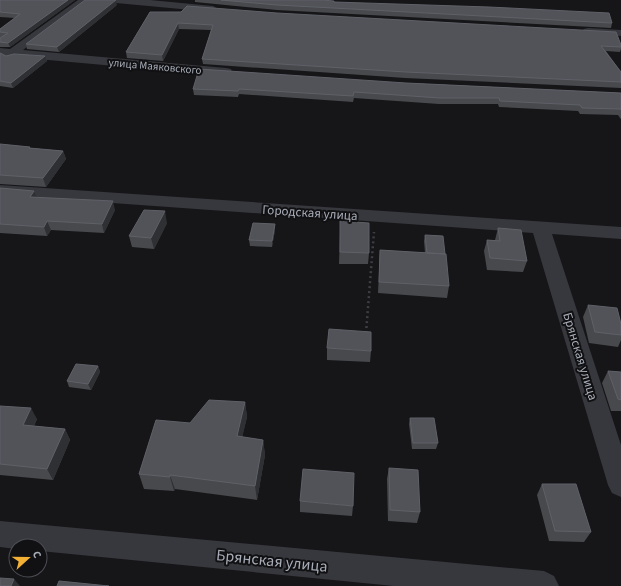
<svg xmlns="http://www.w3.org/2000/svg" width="621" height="586" font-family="'Source Sans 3',sans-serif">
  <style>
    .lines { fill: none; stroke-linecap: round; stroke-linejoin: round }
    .path { stroke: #3d3f44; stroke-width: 2.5; stroke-dasharray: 2 3; stroke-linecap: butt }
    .minor { fill: #37383d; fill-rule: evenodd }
    .wall { fill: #47494d }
    .shaded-wall { fill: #2f3033 }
    .building { fill: #525359; stroke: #5f6168 }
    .labels { text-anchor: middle; stroke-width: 4; stroke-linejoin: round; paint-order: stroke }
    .far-street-label { font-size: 11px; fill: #a8adb8; stroke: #111113 }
    .street-label { font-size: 13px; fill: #a8adb8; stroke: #111113 }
    .near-street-label { font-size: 16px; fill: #a8adb8; stroke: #111113 }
  </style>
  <rect width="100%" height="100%" fill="#161618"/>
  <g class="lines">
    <path class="path" d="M366 333 374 232"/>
    <path class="minor" d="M78 0H90L23 50 226 68 231 69 232 72 231 75 226 76 15 57 8 60 0 56V48L10 49Z
      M111 0H150L213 6 218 9 213 12 116 3Z
      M588 28 621 30V36L584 33 582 31 584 29Z
      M0 185 621 227V239L552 234 621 445V497L612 493 608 485 533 233 0 195Z
      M0 521 544 571 554 576 559 586H394L40 551V546H16V549L0 547Z"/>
  </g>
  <path class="wall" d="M0 0H75L10 47H0V38L2 37H0V29L15 18 0 17Z
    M195 0H322L334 2 612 23 611 28 277 10 195 2Z
    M117 5 59 52 27 49 26 44Z
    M150 12 621 45V49L620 52 606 51 621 72V88L405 78 203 64 202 59 211 30 179 29 163 61 127 58 126 52Z
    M0 53 6 56H45L47 61 13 88 0 86Z
    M406 83 621 93V119L620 118 618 115 580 114 578 111 499 107 498 104H439L354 98 353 102 239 94 238 97 194 95 193 89Z
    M0 144 31 148 63 151 66 159 46 187 0 184Z
    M0 188 34 191 37 198 115 210 104 233 51 230 47 236 0 233Z
    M167 223 154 249 132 247 129 236Z
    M275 224V230L272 247 250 246 249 240Z
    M498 228 527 261 523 272 487 270 484 251 487 240H495Z
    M340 232 369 253 368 264H339Z
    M425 235 449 286 447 298 378 293 380 250 425 253 424 241Z
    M588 305 621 324V340L618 347 589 343 583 317Z
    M327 348 371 351 370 362 327 360Z
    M98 366 100 372 91 390 69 387 67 381Z
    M608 371 621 372V411H611L602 383Z
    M245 402 247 417 242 437 263 440 265 455 257 500 175 489 174 491 144 489 139 474 190 423Z
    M0 406 37 419 34 426 65 429 70 440 53 480 0 475Z
    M410 418 438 443 436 449H412L409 424Z
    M389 468 420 512 417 523 388 521 387 479Z
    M542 484 591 532 584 542 549 541 537 495Z
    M300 501 353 506 352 516 300 512Z"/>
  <path class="shaded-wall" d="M68 0H75L10 47 8 43Z
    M116 0 117 5 59 52 57 47Z
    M178 23 179 29 163 61 162 55Z
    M45 56 47 61 13 88 11 83Z
    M63 151 66 159 46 187 43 178Z
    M34 191 38 199 30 197Z
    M113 201 115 210 104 233 102 224Z
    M165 211 167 223 154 249 151 238Z
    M47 221 51 230 47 236 44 227Z
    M275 224V230L272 247V241Z
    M98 366 100 372 91 390 88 384Z
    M245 402 247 417 239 451 237 436Z
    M31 408 37 419 29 436 23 425Z
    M65 429 70 440 53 480 47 469Z
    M263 440 265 455 257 500 255 486Z
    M170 475 175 489 174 491 170 477Z
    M14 579 20 586H11Z"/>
  <path class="building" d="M0 0H68L8 43 0 42V38L8 33 0 32V29L20 14 0 12Z
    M85 0H116L57 47 26 44Z
    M221 0H322L334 1V2L489 7 609 13 612 23 277 5Z
    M187 6 277 13 616 32 621 45V47L601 46 621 72V82L406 72 202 59 213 25 178 23 162 55 126 52 150 12H181Z
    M0 53 6 56 14 54 45 56 11 83 0 81Z
    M199 69 406 83 621 93V110V109L582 108 580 105 500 101 499 98H440L354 92 353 96 239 89 238 91 193 89Z
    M0 144 30 147 29 148 63 151 43 178 0 175Z
    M0 188 34 191 30 197 113 201 102 224 47 221 44 227 0 224Z
    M144 210 165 211 151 238 129 236Z
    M340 221 369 223V253L340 252Z
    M253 223 275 224 272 241 249 240Z
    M498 228 521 230 527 261 490 258 487 240 500 241Z
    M425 235 443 236 445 254 427 253Z
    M380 250 446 254 449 286 379 282Z
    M588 305 617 308 621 324V335L595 332Z
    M329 329 371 332V351L327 348Z
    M76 364 98 366 88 384 67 381Z
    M608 371 621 372V400L618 399Z
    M209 400 245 402 237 436 263 440 255 486 170 475V477L139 474 156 420 190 423Z
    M0 406 31 408 23 425 65 429 47 469 0 464Z
    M410 418H434L438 443H413Z
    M389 468 418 470 420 512 390 510Z
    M303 469 354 473 353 506 300 501Z
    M542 484H576L591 532 555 531Z
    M0 578 14 579 11 586H0Z
    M59 581 109 586H57Z"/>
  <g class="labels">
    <g class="far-street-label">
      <text transform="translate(155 66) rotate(5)" y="4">улица Маяковского</text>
    </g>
    <g class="street-label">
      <text transform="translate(310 212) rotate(4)" y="5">Городская улица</text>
      <text transform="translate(581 356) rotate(73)" y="5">Брянская улица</text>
    </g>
    <g class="near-street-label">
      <text transform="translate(272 560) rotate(6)" y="6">Брянская улица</text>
    </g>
  </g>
  <g transform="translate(28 558) rotate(69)"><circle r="19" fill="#111113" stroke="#4d4f55"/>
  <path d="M0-3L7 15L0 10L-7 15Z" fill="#f2b134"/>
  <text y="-6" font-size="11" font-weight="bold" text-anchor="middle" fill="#a8adb8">С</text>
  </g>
</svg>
